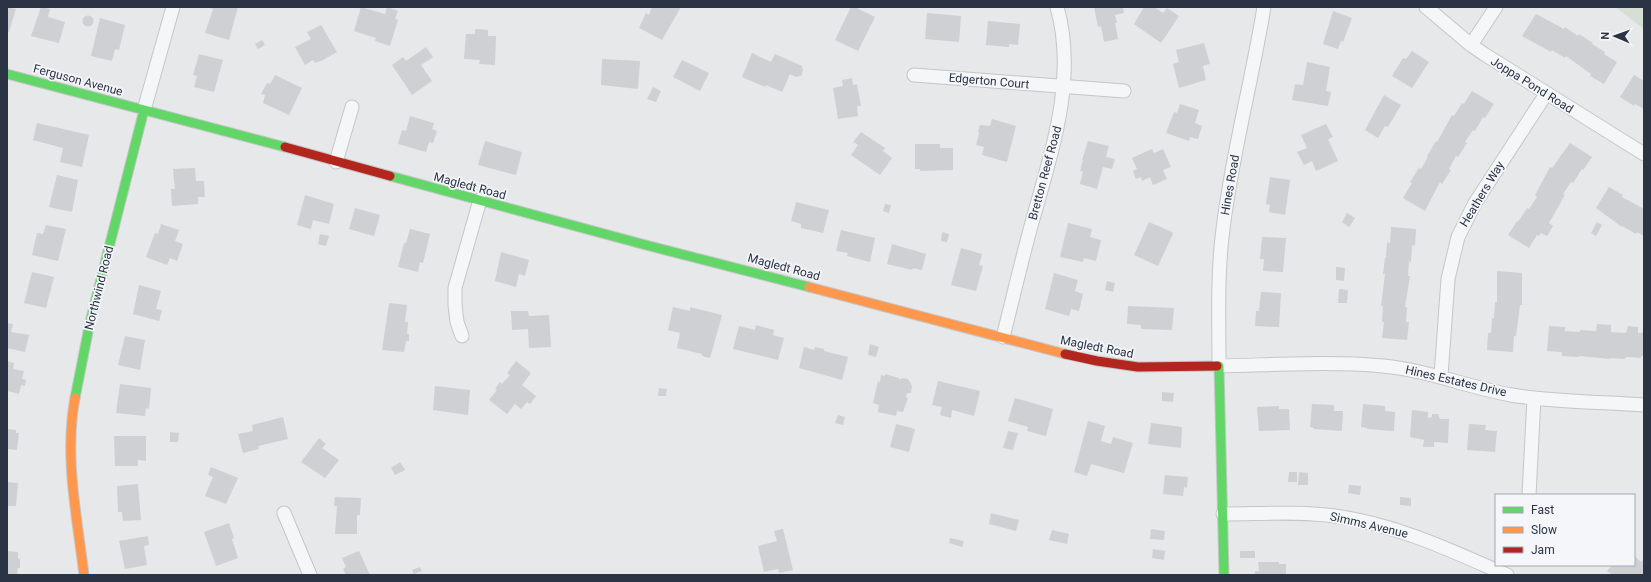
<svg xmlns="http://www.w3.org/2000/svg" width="1651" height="582" font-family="Roboto,sans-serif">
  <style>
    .green { fill: #d6ded6 }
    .building { fill: #ced0d3 }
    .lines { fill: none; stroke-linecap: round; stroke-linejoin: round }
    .street-casing { stroke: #c4c6c8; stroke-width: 15 }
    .fast-casing { stroke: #c4c6c8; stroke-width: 11 }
    .slow-casing { stroke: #c4c6c8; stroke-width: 11 }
    .jam-casing { stroke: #c4c6c8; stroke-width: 11 }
    .street { stroke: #f5f6f7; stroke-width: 13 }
    .fast { stroke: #63d668; stroke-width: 9 }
    .slow { stroke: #ff974d; stroke-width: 9 }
    .jam { stroke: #b3261e; stroke-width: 9 }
    .labels { text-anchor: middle; stroke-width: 3.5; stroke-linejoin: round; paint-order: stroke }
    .street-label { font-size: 12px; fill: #2b3445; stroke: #f4f6f9 }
  </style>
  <rect width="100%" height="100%" fill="#e6e8ea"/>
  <path class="green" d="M1615 7H1644V29Z"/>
  <path class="building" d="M7 7 16 9 9 32H7Z
    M41 7 50 9 48 17 65 22 59 43 31 36Z
    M208 7H238L229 40 205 33 213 9Z
    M361 7 385 14 387 7 398 11 395 19 398 20 390 46 375 41 376 38 354 31Z
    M652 7H681L662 40 639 28 646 13 649 15Z
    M851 7H855L875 17 858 51 835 40Z
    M1094 7H1123L1124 13 1115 15 1117 23H1115L1118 39 1104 42 1101 26 1098 27Z
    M1144 7H1154L1163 13 1167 8 1179 16 1161 43 1134 24Z
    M1333 11 1352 18 1343 42 1341 41 1338 49 1323 44Z
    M927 13 961 16 959 42 925 39Z
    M1536 14 1564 29 1565 27 1578 36 1579 34 1593 43 1592 44 1605 52 1604 54 1617 62 1604 84 1590 76 1591 74 1566 56 1565 58 1552 50 1551 52 1522 36Z
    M82.5 21a5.5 5.5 0 1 1 11 0a5.5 5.5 0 1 1-11 0Z
    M100 18 125 25 119 50 115 49 112 61 91 56Z
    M988 21 1020 24 1018 45 1009 44V47L986 45Z
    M321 25 337 52 323 60 315 63 313 60 305 65 295 47 311 39 307 32Z
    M475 29 488 30V36H496L495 65 479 64 480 60 464 59 466 34H475Z
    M262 40 265 45 258 49 255 44Z
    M1204 43 1210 64 1203 66 1206 80 1179 88 1173 64 1179 62 1176 50Z
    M426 47 433 57 421 65 432 81 412 95 392 65 403 57 406 61Z
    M1412 51 1429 62 1412 88 1392 76 1403 58 1406 59Z
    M752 53 771 62 775 54 802 66 803 70 801 76 796 77 790 74 782 92 766 85 765 87 742 77Z
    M199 54 223 60 214 92 194 87 197 76 193 75Z
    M602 59 640 61 638 89 601 85Z
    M682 60 709 73 700 91 673 77Z
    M1307 62 1330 67 1326 91 1331 92 1328 106 1292 100 1295 84 1303 85Z
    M275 75 302 88 289 115 263 103 265 95 261 94 267 83 270 84Z
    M1634 75 1644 81V109L1635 104 1634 106 1620 97Z
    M852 78 853 85 857 84 861 106H857L858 116 838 119 833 88 843 86 842 80Z
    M653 87 661 91 656 102 647 99Z
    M1472 91 1494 104 1485 118 1483 117 1475 131 1473 130 1465 142 1467 143 1458 157 1456 156 1449 169 1451 170 1442 184 1440 182 1425 211 1403 198 1412 183 1410 182 1419 168 1421 169 1428 157 1427 156 1436 141 1437 142 1452 115 1454 116 1462 103 1464 104Z
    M1384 95 1401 105 1388 127 1385 126 1378 138 1365 130Z
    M1180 104 1199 110 1195 123 1202 126 1198 139 1190 137 1189 141 1166 133 1174 112 1177 113Z
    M410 116 434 123 432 129 437 131 433 143 429 142 426 152 398 144 402 130 406 131Z
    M992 119 1016 126 1007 162 982 155 984 147 976 145 979 133 978 132 980 125 990 126Z
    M37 123 89 135 82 167 60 162 63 148 33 140Z
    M1326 124 1333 137 1328 139 1338 161 1316 171 1312 161 1304 165 1297 152 1307 148 1301 135Z
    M861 132 885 148 883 151 892 158 880 175 851 155 858 145 853 142Z
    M485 141 522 152 516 175 478 165Z
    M1088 141 1109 146 1106 157 1115 159 1112 169 1103 167 1097 189 1080 184 1083 171H1080L1083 160H1082Z
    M1570 143 1592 157 1583 170 1582 169 1573 183 1571 182 1563 194 1565 195 1549 223 1553 226 1547 236 1541 233 1539 236 1537 235 1529 248 1508 235 1517 221 1518 222 1527 208 1529 209 1537 197 1535 195 1550 167 1552 168Z
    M915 144H940V148H953V170L920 171V169H915Z
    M1152 149 1154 153 1163 149 1171 167 1163 170 1167 179 1153 185 1150 177 1142 181 1141 177 1136 179 1133 171 1137 169 1132 158Z
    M195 168 196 181H204L205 197H198V204L172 206 171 189H175L173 169Z
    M57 175 78 180 72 212 49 207Z
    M1270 177 1290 180 1285 215 1269 212 1270 205 1266 204Z
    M1609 187 1623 195 1622 197 1644 209V236L1637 232 1636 234 1622 226V227L1596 208Z
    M305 195 334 204 329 224 313 220 311 229 297 225Z
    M796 202 829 210 823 233 801 228V224L791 221Z
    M885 204 891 205 889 213 883 211Z
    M355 208 380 215 374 236 349 229Z
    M1347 213 1355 218 1349 227 1342 222Z
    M1149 222 1172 232 1173 234 1158 266 1134 255Z
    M1597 222 1602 225 1596 236 1591 233Z
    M1068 223 1092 229 1090 237 1101 240 1096 261 1084 258 1083 262 1060 257Z
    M161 224 179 230 175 241 183 244 177 261 170 258 167 265 146 257 155 233 158 234Z
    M46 225 66 229 58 261 32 255 37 233 43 234Z
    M1391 227 1416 229 1415 246 1412 245 1411 262 1409 261 1408 276H1410L1405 307H1407L1406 322H1409L1407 340 1382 338 1384 322H1382L1383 306H1381L1385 274H1383L1385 258H1386L1387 242 1390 243Z
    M410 229 430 234 423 263 420 262 418 272 398 267 404 243H406Z
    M841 230 875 238 870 262 847 256 848 253 836 251Z
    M942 232 949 234 947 242 941 241Z
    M320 234 329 236 326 246 318 244Z
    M1262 237 1286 238 1283 272 1263 271 1264 259H1260Z
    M892 244 926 254 922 270 913 268 912 270 887 264Z
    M961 248 982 254 979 265 983 266 976 291 951 285Z
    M501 252 529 260 525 276 519 274 516 287 495 281Z
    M1336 267 1345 268 1344 281 1336 280Z
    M1497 271 1522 273V305H1520L1516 336H1514L1513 352 1487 350 1488 333H1491L1492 318H1494L1495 302H1497Z
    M32 272 54 277 46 308 24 303Z
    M1054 273 1078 280 1075 291 1083 294 1079 311 1071 309 1069 316 1045 309Z
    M1107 281 1115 283 1113 292 1105 290Z
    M139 285 161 291 156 309 162 310 159 321 133 314Z
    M1339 289 1348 290 1347 303H1338Z
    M1261 292 1281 293 1279 327 1255 326 1256 311H1259Z
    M389 303 407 305 405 322H408L407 334H409V341H406L404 352 382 350Z
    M1128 306 1174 308 1172 330 1141 329V325L1127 324Z
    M673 307 690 311V307L722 315 710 358 702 356V354L677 348 680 333 668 330Z
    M511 311H528L529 316 549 315 551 347 529 348 528 329 512 330Z
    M7 323 13 324 11 332 29 335 25 352 7 348Z
    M1597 324 1611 325V332L1626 333 1628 326 1638 327V333H1642L1643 331H1644V356H1641V358L1626 357 1625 359 1610 358V359L1579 356V357L1562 356V352L1547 351 1549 326 1565 327V331L1580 332V330L1596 331Z
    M756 325 774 330 773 335 784 338 778 360 733 349 739 326 755 330Z
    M125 336 145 340 140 370 118 365Z
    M870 344 879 347 876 357 868 355Z
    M804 347 814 350 815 347 824 349V351L848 357 842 380 799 368Z
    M7 361 14 363 13 369 24 371 22 379 26 380 25 386 21 385 19 394 7 391Z
    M516 361 531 373 522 385 536 396 530 404 527 402 521 409 515 404 507 414 489 400 497 390 495 389 500 382 502 384 510 375 507 373Z
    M885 374 899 378V380L902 378 908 379 912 386 911 393H907L906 397 908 398 903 412 897 411 896 416 878 412 879 405 873 403 878 381 880 382 881 375 885 376Z
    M938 381 980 391 974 416 952 410 951 418 940 415 942 407 932 405Z
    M120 384 151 388 149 409 146 408 145 416 116 413Z
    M435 386 470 390 468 415 433 410Z
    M659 388 667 389 666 396H658Z
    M1162 392 1174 393 1173 402 1162 401Z
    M1015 398 1053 409 1046 436 1027 431 1028 427 1008 421Z
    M1312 404 1334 405V411H1343L1342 431 1314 429V428L1310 427Z
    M1363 404 1385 406V411L1395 412 1394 431 1367 429V428L1361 427Z
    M1279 406V409H1289L1290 430 1259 431 1257 407Z
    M1412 410 1428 412V418L1432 417V414H1438L1440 419H1449L1448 443 1434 442V447H1423L1424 440 1410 437Z
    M838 415 845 417 843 425 835 423Z
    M283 417 288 439 258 446 259 449 243 453 238 434 253 431 252 425Z
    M1088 421 1105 426 1101 441 1111 444 1113 437 1133 443 1124 473 1091 464 1087 476 1074 472Z
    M1151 423 1182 427 1181 448 1148 444Z
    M896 424 915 429 909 452 890 447Z
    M1469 424 1486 425 1485 430 1497 431 1495 452 1467 450Z
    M7 429 16 430V433H19L17 450 7 449Z
    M1008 431 1018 433 1013 450 1003 448Z
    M170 432 179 433 178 442H170Z
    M114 436H146V461L138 460V466H115Z
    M319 438 326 444 322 448 339 460 325 478 301 462Z
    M400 462 405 470 395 475 391 468Z
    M211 467 238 478 226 504 205 496 213 477 208 475Z
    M1289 472H1297V482H1288Z
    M1299 472 1308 473V485H1298Z
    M1165 475 1188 477 1187 488 1184 487 1183 496 1163 494Z
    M7 482 18 483 16 506H7Z
    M138 484 141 520 123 521 122 512H118L117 486Z
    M1349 485 1361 486 1360 495 1348 493Z
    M335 497 361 498 360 515H357V534H335L337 506H334Z
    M1400 497 1411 498V506L1400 505Z
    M991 513 1019 520 1016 531 989 524Z
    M229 523 234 538 232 539 238 558 216 566 204 532Z
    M783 529 793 570 779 573 778 569 764 572 758 546 777 541 774 531Z
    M1151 529 1165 531 1164 540 1150 539Z
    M1052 530 1069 534 1067 544 1049 540Z
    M148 536 149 545 144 546 147 565 125 569 119 541Z
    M950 538 964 541 962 547 949 543Z
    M1153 549 1165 551 1164 560 1152 558Z
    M7 551 18 552V558L20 559V568H18L17 575H7Z
    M359 551 370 575H346L343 569 346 567 342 558Z
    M1240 551H1255V558H1240Z
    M1634 555 1641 562 1644 559V575H1613L1607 571 1612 565H1634Z
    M1258 562H1279V564H1286V575H1255V571H1259Z
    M420 567 422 571 414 574 412 570Z"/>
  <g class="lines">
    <g class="street-casing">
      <path id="street" d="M1264 7C1252 81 1232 154 1223 229 1217 274 1219 320 1219 366 1274 365 1329 361 1383 366 1427 370 1467 387 1511 395 1554 402 1600 402 1644 405
        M1426 7 1471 45 1484 54 1644 154
        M1471 45 1496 7
        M914 75 1124 91
        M144 110 173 7
        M336 162 352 107
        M462 336 457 322 455 305V288L480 200
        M1003 337C1013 298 1022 258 1033 219 1052 150 1077 78 1057 7
        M1441 376 1448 279 1458 237 1475 203 1546 94
        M1529 495 1534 398
        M284 513 310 575
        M1223 514C1260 514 1299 511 1335 516 1398 525 1450 550 1507 575"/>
    </g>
    <g class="fast-casing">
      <path id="fast" d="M7 74 285 147
        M390 176 642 244 809 287
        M1217 366H1219L1224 575
        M75 398 90 322 144 110"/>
    </g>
    <g class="slow-casing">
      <path id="slow" d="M809 287 1065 354
        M75 398C64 457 77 516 84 575"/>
    </g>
    <g class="jam-casing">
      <path id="jam" d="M285 147 390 176
        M1065 354 1097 361 1138 367 1217 366"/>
    </g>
    <use href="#street" class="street"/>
    <use href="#fast" class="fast"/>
    <use href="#slow" class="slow"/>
    <use href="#jam" class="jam"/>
  </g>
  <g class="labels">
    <g class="street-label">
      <text transform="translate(78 80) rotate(15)" y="4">Ferguson Avenue</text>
      <text transform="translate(989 81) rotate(5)" y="4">Edgerton Court</text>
      <text transform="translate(1532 85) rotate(32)" y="4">Joppa Pond Road</text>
      <text transform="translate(1045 173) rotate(-75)" y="4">Bretton Reef Road</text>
      <text transform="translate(1230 185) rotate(-80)" y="4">Hines Road</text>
      <text transform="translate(470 186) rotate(15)" y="4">Magledt Road</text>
      <text transform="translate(1482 194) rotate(-59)" y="4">Heathers Way</text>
      <text transform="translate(784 267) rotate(15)" y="4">Magledt Road</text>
      <text transform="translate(99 288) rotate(-76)" y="4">Northwind Road</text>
      <text transform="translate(1097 347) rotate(11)" y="4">Magledt Road</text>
      <text transform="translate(1456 381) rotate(13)" y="4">Hines Estates Drive</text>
      <text transform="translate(1369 525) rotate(13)" y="4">Simms Avenue</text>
    </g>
  </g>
  <rect width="1651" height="582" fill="none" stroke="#2b3445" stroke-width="16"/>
  <rect x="1495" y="494" width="140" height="72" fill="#f4f6f9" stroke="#a4a8b1"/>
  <rect x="1503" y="507" width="20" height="6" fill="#63d668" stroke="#a4a8b1"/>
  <text x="1531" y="514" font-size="12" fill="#2b3445">Fast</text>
  <rect x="1503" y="527" width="20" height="6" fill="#ff974d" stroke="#a4a8b1"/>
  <text x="1531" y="534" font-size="12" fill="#2b3445">Slow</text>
  <rect x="1503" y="547" width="20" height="6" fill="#b3261e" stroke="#a4a8b1"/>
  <text x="1531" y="554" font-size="12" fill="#2b3445">Jam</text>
  <g transform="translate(1615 36) rotate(272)" stroke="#f4f6f9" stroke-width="3" paint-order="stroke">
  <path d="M0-3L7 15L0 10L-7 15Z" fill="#2b3445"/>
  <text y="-6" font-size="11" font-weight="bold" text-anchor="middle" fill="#2b3445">N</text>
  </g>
</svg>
